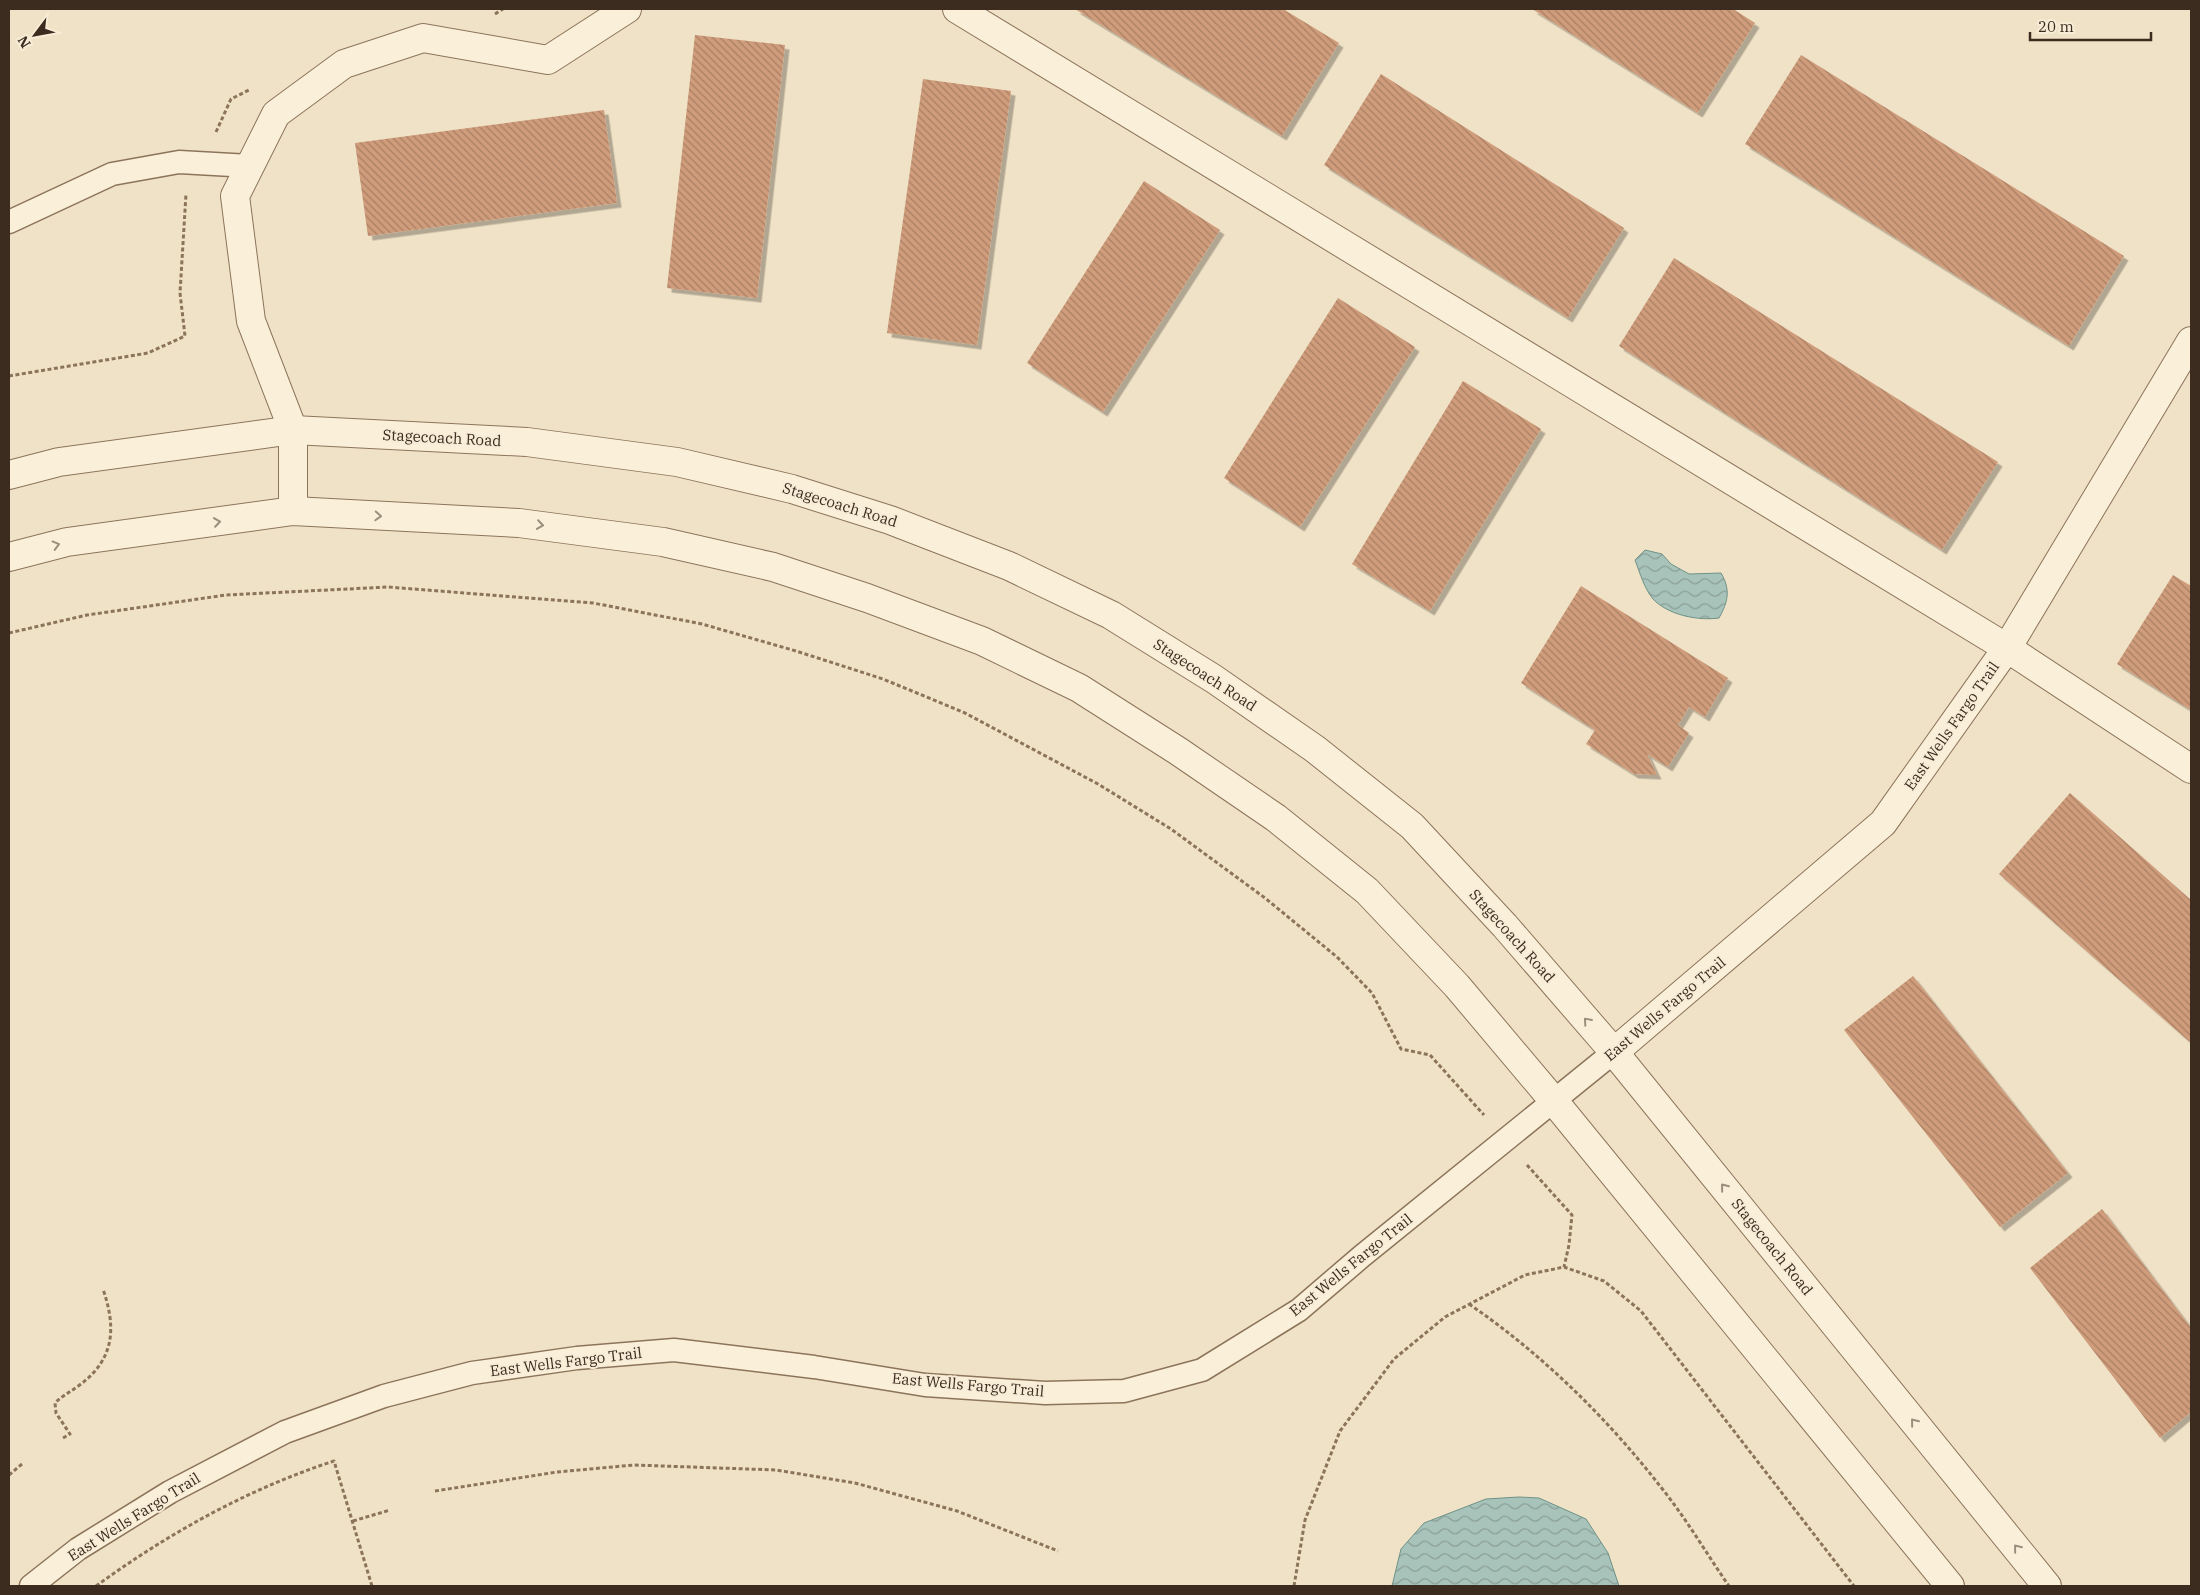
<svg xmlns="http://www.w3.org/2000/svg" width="2200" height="1595" font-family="'IBM Plex Serif',serif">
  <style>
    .water { fill: url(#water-waves); stroke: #6e9288 }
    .building { fill: url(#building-back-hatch); filter: url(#shadow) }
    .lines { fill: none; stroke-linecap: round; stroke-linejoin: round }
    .service-casing { stroke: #8c745b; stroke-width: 25 }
    .minor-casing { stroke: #8c745b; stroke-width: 30 }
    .tertiary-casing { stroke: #8c745b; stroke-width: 30 }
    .path { stroke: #8c745b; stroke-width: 3; stroke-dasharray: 4 2.5; stroke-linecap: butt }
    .service { stroke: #faf0da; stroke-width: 22 }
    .minor { stroke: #faf0da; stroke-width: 28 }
    .tertiary { stroke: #faf0da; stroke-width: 28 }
    .oneway { stroke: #9b8e7c }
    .labels { text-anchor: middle; stroke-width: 4; stroke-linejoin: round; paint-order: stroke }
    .street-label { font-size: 15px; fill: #3c2c1f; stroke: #f7ecd6 }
  </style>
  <defs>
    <pattern id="water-waves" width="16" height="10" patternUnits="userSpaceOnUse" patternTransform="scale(1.25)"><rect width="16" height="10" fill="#a8c3ba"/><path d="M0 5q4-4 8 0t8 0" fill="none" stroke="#8a9f97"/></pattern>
    <pattern id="building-back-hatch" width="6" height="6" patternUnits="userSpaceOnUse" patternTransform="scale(1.25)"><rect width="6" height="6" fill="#cf9c7b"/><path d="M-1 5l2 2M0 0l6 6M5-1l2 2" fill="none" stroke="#a97f64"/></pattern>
    <filter id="shadow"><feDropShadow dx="4.5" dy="4.5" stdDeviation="0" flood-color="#0004"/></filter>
  </defs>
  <rect width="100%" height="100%" fill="#f0e2c6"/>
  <path class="water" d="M1645 550 1662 554 1671 564 1689 574 1721 573C1731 590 1728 602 1719 618 1698 621 1668 615 1653 599 1644 588 1640 573 1635 560Z
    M1519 1497 1539 1498 1586 1519 1608 1553 1619 1586H1392L1401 1549 1424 1523 1486 1499Z"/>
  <path class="building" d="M1075 9H1283L1339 43 1282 136Z
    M1532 9H1733L1755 23 1698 113Z
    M695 35 785 45 757 298 667 288Z
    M1801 55 2124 256 2069 346 1745 144Z
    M1381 74 1624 228 1568 318 1324 165Z
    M923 79 1011 91 977 345 887 333Z
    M604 110 617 203 368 236 355 143Z
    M1144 181 1220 230 1103 412 1027 363Z
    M1674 258 1998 462 1942 550 1619 346Z
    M1338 298 1415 347 1300 527 1224 478Z
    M1463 381 1541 429 1430 611 1352 564Z
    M2173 575 2191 586V710L2117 664Z
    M1581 586 1728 678 1705 717 1689 707 1678 725 1689 733 1668 767 1647 754 1657 775 1634 774 1586 744 1595 730 1521 683Z
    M2070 793 2191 900V1043L1999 874Z
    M1913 976 2068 1173 2000 1227 1844 1030Z
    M2102 1209 2191 1328V1412L2160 1438 2030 1268Z"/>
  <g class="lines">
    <g class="service-casing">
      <path id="service" d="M9 222 112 174 179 162 250 166
        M31 1586 78 1549 170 1492 285 1432 384 1396 472 1373 577 1358 674 1350 814 1367 925 1385 1045 1393 1124 1391 1202 1370 1299 1310 1362 1256 1614 1052"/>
    </g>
    <g class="minor-casing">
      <path id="minor" d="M957 9 2007 648 2191 769
        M293 511V430L251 321 235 196 276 114 344 64 423 38 548 60 627 9
        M1614 1052 1883 823 2007 648 2191 341"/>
    </g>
    <g class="tertiary-casing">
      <path id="tertiary" d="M9 475 59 462 293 430 527 442 677 462 792 489 890 520 1009 566 1111 615 1214 679 1315 749 1412 826 1505 926 1614 1052 2047 1586
        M9 557 67 542 293 511 519 523 663 542 773 567 867 598 982 641 1079 688 1178 751 1276 818 1367 891 1457 986 1553 1100 1950 1586"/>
    </g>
    <path class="path" d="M495 14 503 9
      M216 132 231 99 249 90
      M9 376 148 353 185 336 180 293 186 194
      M9 633 87 615 226 595 388 587 593 603 702 624 796 651 883 679 965 713 1098 784 1171 829 1265 898 1337 957 1372 993 1401 1049 1430 1055 1484 1115
      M1527 1165 1572 1215 1569 1245 1564 1267
      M1469 1304C1542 1354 1606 1417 1660 1486 1686 1518 1706 1553 1729 1586
      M63 1438 70 1434 56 1413 55 1403C63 1395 72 1391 81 1384 115 1358 116 1327 103 1289
      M9 1475 22 1464
      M435 1491 557 1472 634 1465 776 1470 855 1483 957 1511 1058 1551
      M353 1521 390 1510
      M96 1586C169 1533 248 1489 334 1461L372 1586
      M1294 1586 1305 1520 1340 1431 1394 1359 1445 1317 1525 1275 1564 1267 1604 1281 1641 1311 1854 1586"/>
    <use href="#service" class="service"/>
    <use href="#minor" class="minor"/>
    <use href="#tertiary" class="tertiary"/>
  </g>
  <defs><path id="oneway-chevron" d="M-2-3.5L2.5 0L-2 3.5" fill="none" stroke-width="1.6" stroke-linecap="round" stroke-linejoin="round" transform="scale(1.25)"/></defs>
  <g class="oneway">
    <use href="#oneway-chevron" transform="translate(378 516) rotate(3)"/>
    <use href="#oneway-chevron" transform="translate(217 522) rotate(-8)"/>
    <use href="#oneway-chevron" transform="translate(540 525) rotate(8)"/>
    <use href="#oneway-chevron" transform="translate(56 545) rotate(-15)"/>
    <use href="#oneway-chevron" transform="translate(1587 1021) rotate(-131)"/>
    <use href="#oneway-chevron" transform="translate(1724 1187) rotate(-129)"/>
    <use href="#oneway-chevron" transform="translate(1914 1422) rotate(-129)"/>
    <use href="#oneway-chevron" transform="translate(2017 1548) rotate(-129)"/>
  </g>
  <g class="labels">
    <g class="street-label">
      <text transform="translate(442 438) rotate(3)" y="5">Stagecoach Road</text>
      <text transform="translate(840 505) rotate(17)" y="5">Stagecoach Road</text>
      <text transform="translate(1205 675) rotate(33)" y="5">Stagecoach Road</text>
      <text transform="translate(1952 726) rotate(-55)" y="5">East Wells Fargo Trail</text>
      <text transform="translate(1512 936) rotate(48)" y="5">Stagecoach Road</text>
      <text transform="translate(1665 1009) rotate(-40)" y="5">East Wells Fargo Trail</text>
      <text transform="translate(1772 1247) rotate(51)" y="5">Stagecoach Road</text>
      <text transform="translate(1351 1265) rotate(-39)" y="5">East Wells Fargo Trail</text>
      <text transform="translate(566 1362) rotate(-7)" y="5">East Wells Fargo Trail</text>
      <text transform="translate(968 1385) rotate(5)" y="5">East Wells Fargo Trail</text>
      <text transform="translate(134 1517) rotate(-32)" y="5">East Wells Fargo Trail</text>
    </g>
  </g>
  <rect width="2200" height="1595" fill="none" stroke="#3c2c1f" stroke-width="20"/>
  <g transform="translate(35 35) rotate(238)" stroke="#f7ecd6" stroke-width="4" paint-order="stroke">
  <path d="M0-4L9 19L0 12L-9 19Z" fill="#3c2c1f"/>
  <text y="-8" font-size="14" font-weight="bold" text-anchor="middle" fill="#3c2c1f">N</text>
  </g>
  <path d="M2030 32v8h121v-8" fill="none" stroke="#3c2c1f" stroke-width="2.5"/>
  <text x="2038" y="32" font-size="15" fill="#3c2c1f" stroke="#f7ecd6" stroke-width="4" paint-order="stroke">20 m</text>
</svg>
